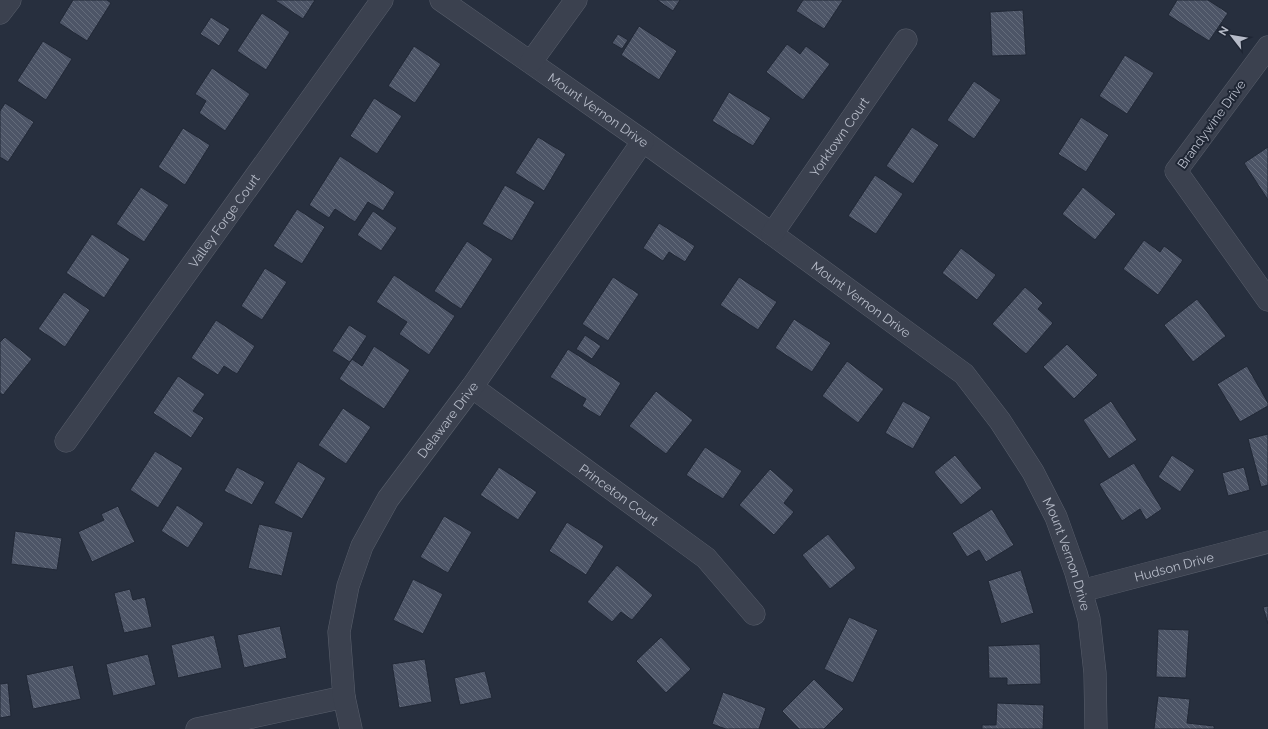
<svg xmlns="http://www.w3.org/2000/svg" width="1268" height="729" font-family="Raleway,sans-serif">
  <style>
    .building { fill: url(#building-back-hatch); stroke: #212836 }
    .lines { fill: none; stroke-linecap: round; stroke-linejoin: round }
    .street-casing { stroke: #595f6c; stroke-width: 23 }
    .street { stroke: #3b414f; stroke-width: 22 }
    .labels { text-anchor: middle; stroke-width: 4; stroke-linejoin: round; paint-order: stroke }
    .street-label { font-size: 13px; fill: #b7bcc9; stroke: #1f2634 }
  </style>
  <defs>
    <pattern id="building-back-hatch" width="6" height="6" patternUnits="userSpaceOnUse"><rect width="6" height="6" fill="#4d5567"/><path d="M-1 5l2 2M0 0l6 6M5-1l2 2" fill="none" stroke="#646c7b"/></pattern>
  </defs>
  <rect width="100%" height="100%" fill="#272f3e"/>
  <path class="building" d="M73 0H107L111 3 87 41 59 23Z
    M276 0H315L303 19 276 1Z
    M657 0H680L673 11Z
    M803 0H843L824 29 796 11Z
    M1177 0H1208L1228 13 1209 41 1168 15Z
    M1023 10 1026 55 992 56 990 12Z
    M262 13 290 32 266 70 237 51Z
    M211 17 230 29 219 46 200 34Z
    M639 26 677 51 659 80 621 55Z
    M618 34 628 40 622 49 612 43Z
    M43 41 72 59 46 100 17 81Z
    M787 44 800 54 806 46 830 64 803 100 766 72Z
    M414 46 441 64 415 103 388 86Z
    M1125 55 1154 73 1127 114 1099 96Z
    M212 68 250 94 225 131 199 113 206 101 195 94Z
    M974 81 1001 100 974 139 947 120Z
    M729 92 771 118 753 146 712 121Z
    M374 98 402 116 377 154 350 136Z
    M5 103 34 122 8 162 0 157V111Z
    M1081 117 1109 135 1086 172 1058 154Z
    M912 127 939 145 913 184 886 166Z
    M183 128 210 145 185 185 158 167Z
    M538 137 566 154 544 191 515 173Z
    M1268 147V200L1244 163Z
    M340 156 395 192 383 211 368 202 355 222 335 209 329 218 309 205Z
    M875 175 903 194 876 234 848 216Z
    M505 185 535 202 512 241 482 224Z
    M141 187 169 205 144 242 116 224Z
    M1083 187 1116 214 1095 240 1062 214Z
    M297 209 325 227 302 264 273 246Z
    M373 211 397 228 381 251 357 235Z
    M659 223 695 246 685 262 669 252 663 261 643 248Z
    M92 234 130 259 104 298 66 273Z
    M1144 240 1160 252 1164 246 1183 260 1158 295 1123 269Z
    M467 241 493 259 461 309 434 291Z
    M961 248 996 275 977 300 942 273Z
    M265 268 287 282 262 320 241 306Z
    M394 275 455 316 429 355 399 334 407 322 376 302Z
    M613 277 639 294 608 341 582 324Z
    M739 277 777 302 758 330 720 305Z
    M1025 287 1043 303 1038 309 1053 323 1026 354 992 324Z
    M64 292 90 310 65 347 38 329Z
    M1197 299 1226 336 1193 362 1164 325Z
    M794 319 831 343 812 372 775 348Z
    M216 320 255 346 237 374 224 366 218 375 191 358Z
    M349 325 367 336 350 362 332 351Z
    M585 335 601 346 592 359 576 349Z
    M5 337 32 359 3 395 0 393V342Z
    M1067 344 1098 375 1074 399 1043 367Z
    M374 346 410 370 384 409 339 379 352 359 362 366Z
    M568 349 621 383 600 417 582 406 586 399 550 377Z
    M847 361 884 389 858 423 822 396Z
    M1247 366 1268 403V406L1240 422 1217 384Z
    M178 376 205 394 193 411 204 418 191 438 153 413Z
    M656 391 693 420 666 454 629 426Z
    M903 401 931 417 913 449 885 433Z
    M1111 401 1137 440 1109 459 1083 420Z
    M343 408 371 427 346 464 318 445Z
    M1268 434V485L1261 487 1248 439Z
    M705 447 742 471 723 499 686 475Z
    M155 451 183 468 158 508 130 490Z
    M955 455 982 488 961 505 934 472Z
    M1172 455 1195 470 1180 492 1158 477Z
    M298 461 326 478 302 519 274 503Z
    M1134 463 1162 509 1146 520 1140 509 1122 521 1099 484Z
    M237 467 265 482 252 505 224 491Z
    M499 467 537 492 518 520 480 495Z
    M1244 467 1250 490 1228 496 1222 473Z
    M770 469 794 490 784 503 794 512 774 535 739 505Z
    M177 505 204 523 188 548 161 531Z
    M118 506 135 542 92 562 78 532 104 520 101 514Z
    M992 509 1014 545 986 562 979 550 967 557 952 533Z
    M444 516 472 532 448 573 420 557Z
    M567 522 604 546 586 575 549 551Z
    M259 524 293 532 282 576 248 568Z
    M15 531 62 538 57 570 11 564Z
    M828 534 856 568 830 589 802 555Z
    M617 565 653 595 632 620 621 612 612 622 587 602Z
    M1021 570 1034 613 1001 624 988 581Z
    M413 579 443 594 423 634 393 620Z
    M130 589 133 600 145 597 152 627 124 633 114 593Z
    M1268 606V624L1263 607Z
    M849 617 878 630 853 683 824 669Z
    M280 626 287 658 244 668 237 635Z
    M1158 629 1189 630 1186 678 1156 677Z
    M214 635 222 668 178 678 171 645Z
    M661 637 691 669 666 693 636 661Z
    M1040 644 1041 684 1007 685V678H989L988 646Z
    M148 654 156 685 113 696 106 664Z
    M425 659 432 702 399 708 392 664Z
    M73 665 81 699 33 709 26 675Z
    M485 671 492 698 460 705 454 678Z
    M814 679 844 709 824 729H799L782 711Z
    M8 683 11 716 0 718V684Z
    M723 692 766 708 759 729H726L712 724Z
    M1158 696 1190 699 1187 723 1214 726V729H1154Z
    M997 703 1044 705 1043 729H982V725H996Z"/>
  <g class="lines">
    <g class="street-casing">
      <g id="street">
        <path id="s1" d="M441 0 643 141 772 234 964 374 1000 421 1033 472 1056 517 1076 573 1089 619 1095 673 1096 729"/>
        <path d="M0 13 10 0"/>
        <path d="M1268 47 1176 171 1268 300"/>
        <path d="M531 62 576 0"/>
        <path id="s2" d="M772 234 906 40"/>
        <path id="s3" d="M472 387 706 558 754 614"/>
        <path id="s4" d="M66 441 382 0"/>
        <path id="s5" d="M1081 591 1268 542"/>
        <path d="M197 729 344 697"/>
        <path id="s6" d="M351 729 344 697 339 632 348 586 362 546 388 499 472 387 643 141"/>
      </g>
    </g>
    <use href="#street" class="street"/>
  </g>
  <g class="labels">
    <g class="street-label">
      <text dy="5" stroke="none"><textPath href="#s1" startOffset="192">Mount Vernon Drive</textPath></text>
      <text transform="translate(1211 124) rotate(-54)" y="5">Brandywine Drive</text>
      <text dy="5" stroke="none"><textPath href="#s2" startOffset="118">Yorktown Court</textPath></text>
      <text dy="5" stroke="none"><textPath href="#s4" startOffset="271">Valley Forge Court</textPath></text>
      <text dy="5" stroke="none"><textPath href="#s1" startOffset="516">Mount Vernon Drive</textPath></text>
      <text dy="5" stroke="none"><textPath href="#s6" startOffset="340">Delaware Drive</textPath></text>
      <text dy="5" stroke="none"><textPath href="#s3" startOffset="182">Princeton Court</textPath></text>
      <text dy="5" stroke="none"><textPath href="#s1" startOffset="852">Mount Vernon Drive</textPath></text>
      <text dy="5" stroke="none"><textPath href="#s5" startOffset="96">Hudson Drive</textPath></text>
    </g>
  </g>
  <g transform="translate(1232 36) rotate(301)" stroke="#1f2634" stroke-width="3" paint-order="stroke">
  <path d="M0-3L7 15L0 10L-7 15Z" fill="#b7bcc9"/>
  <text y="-6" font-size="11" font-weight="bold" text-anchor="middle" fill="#b7bcc9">N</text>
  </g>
</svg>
